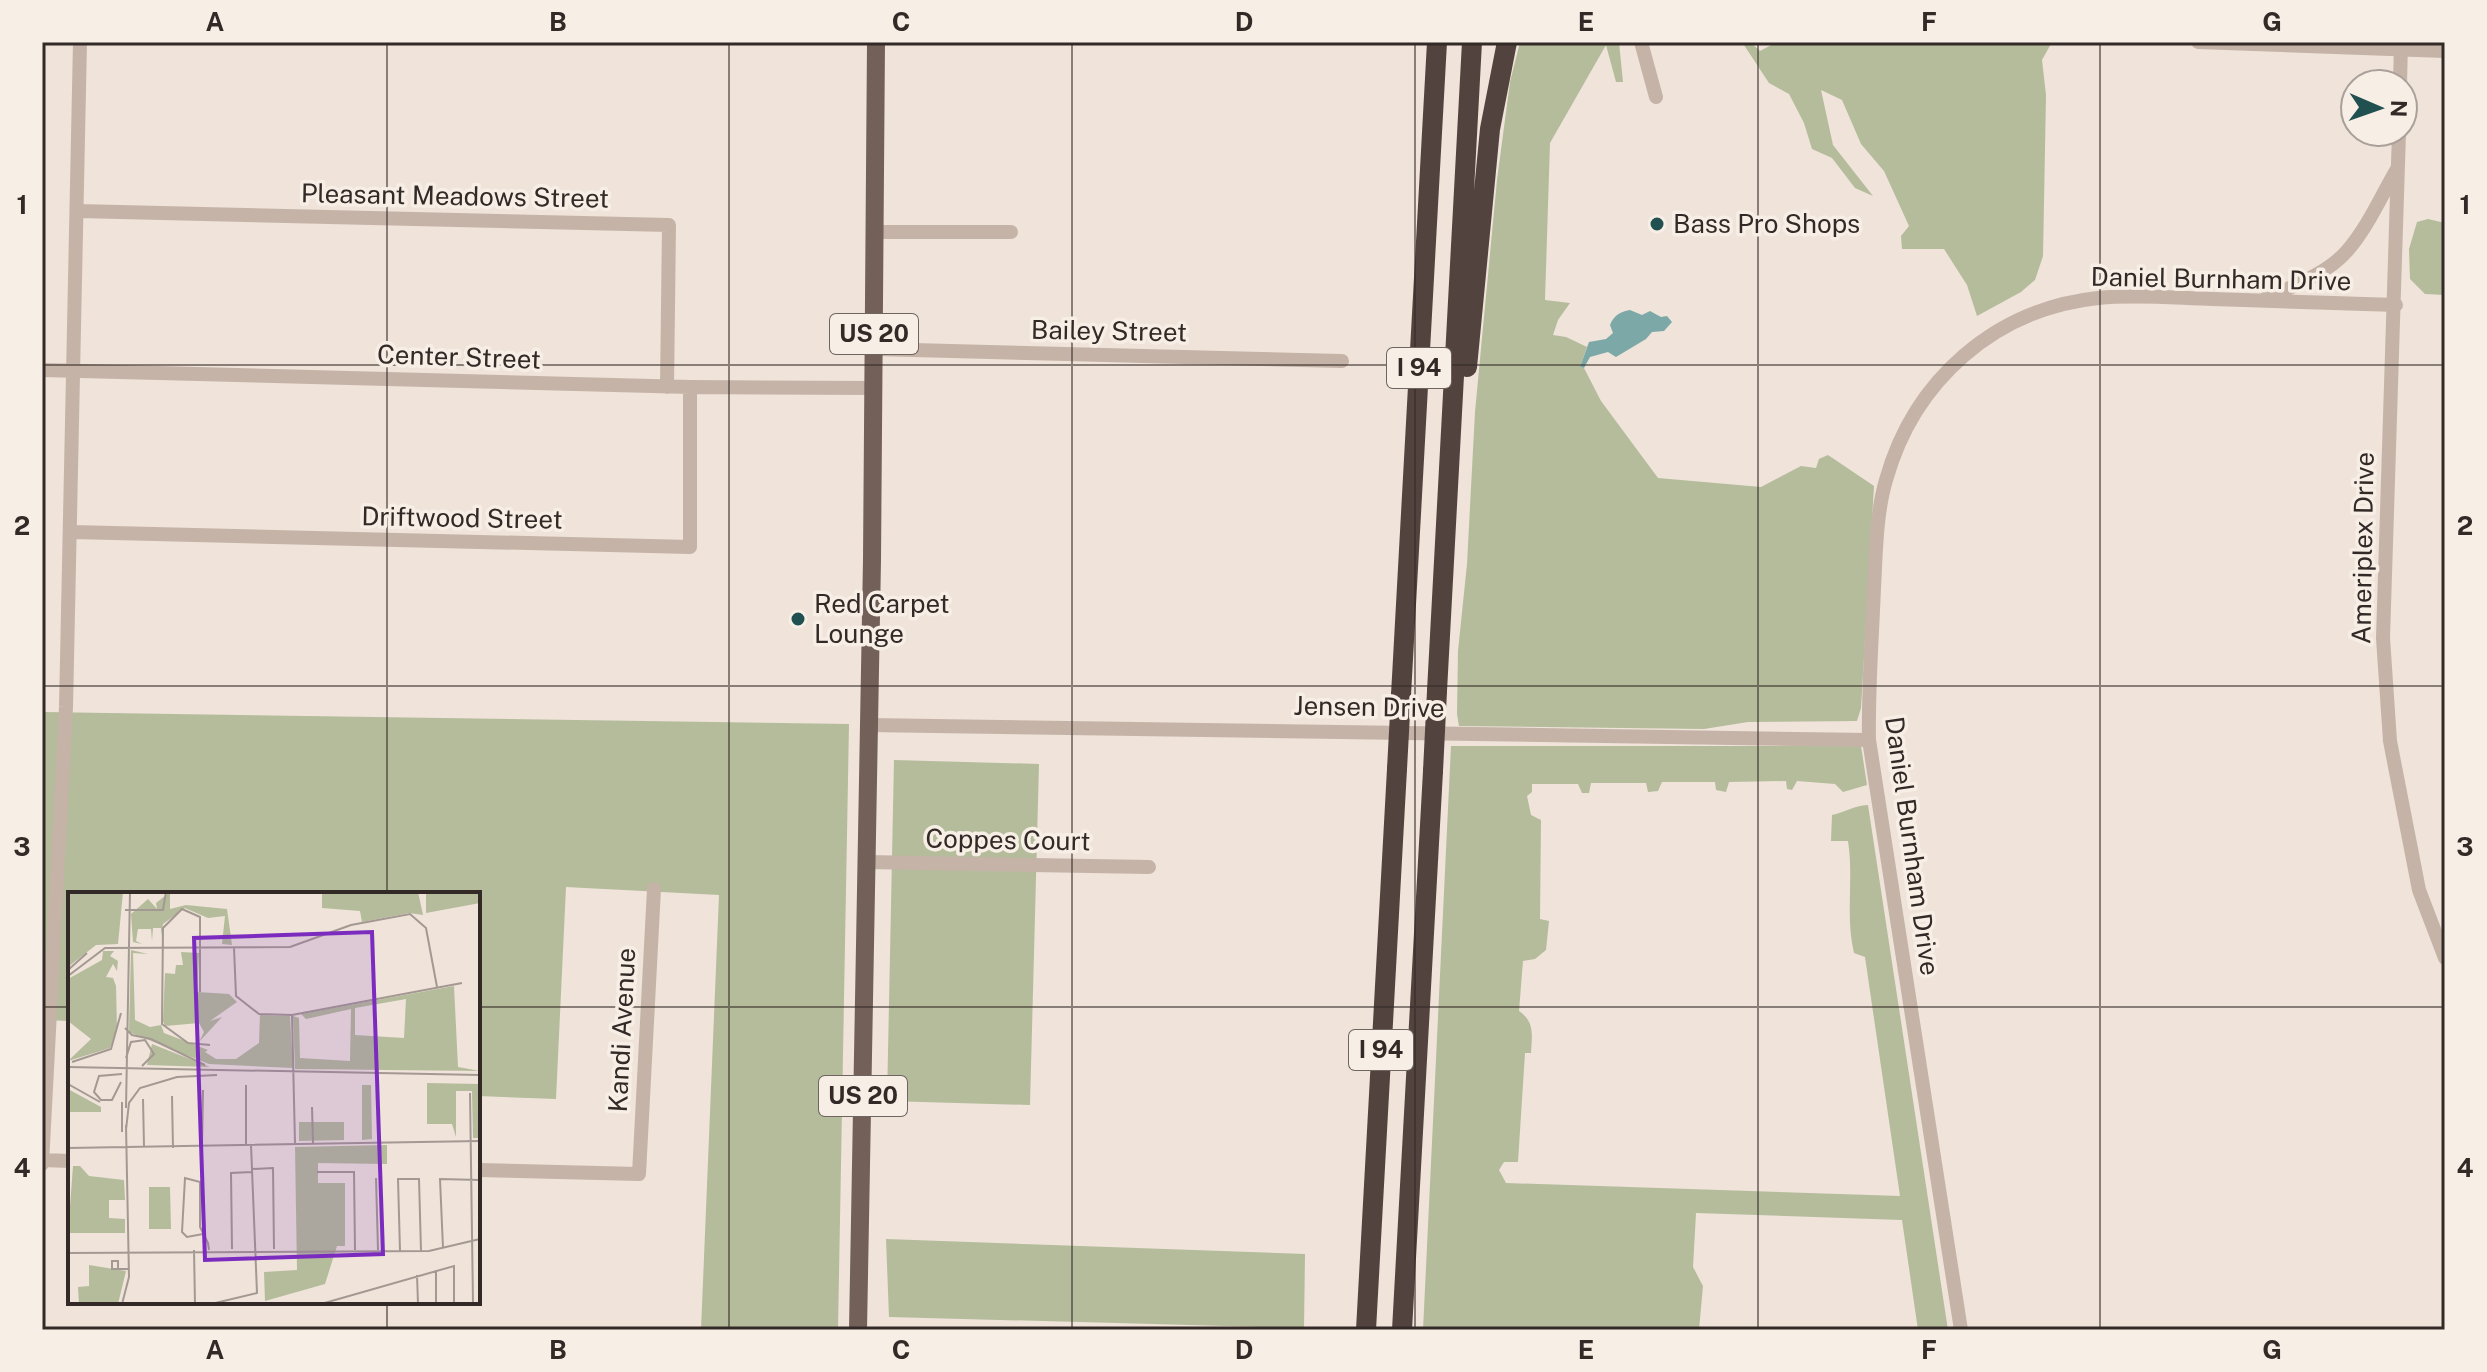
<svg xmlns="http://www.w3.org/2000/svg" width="2487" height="1372" font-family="'Public Sans',sans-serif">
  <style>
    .green { fill: #b4bc9b }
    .water { fill: #7ca9a7 }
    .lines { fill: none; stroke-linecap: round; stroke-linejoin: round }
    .minor { stroke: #c5b3a7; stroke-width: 14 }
    .major { stroke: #736059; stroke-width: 18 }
    .highway { stroke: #53433f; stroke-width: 20 }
    .highway-bridge { stroke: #53433f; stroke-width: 20 }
    .grid { fill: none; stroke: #332a27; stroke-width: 2; stroke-opacity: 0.55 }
    .poi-dot { fill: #205050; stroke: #f7eee6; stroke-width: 3 }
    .labels { text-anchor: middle; stroke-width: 7; stroke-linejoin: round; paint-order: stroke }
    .shield { fill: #f7eee6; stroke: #6e6560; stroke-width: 2 }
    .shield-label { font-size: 24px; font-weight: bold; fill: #332a27 }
    .street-label { font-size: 26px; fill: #332a27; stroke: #f7eee6 }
    .poi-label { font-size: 26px; fill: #332a27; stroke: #f7eee6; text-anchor: start }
    .inset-road { fill: none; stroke: #a49992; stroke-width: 2 }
    .view { fill: #7b2cbf; fill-opacity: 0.15; stroke: #7b2cbf; stroke-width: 4 }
    .inset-edge { fill: none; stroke: #332a27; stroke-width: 4 }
    .neatline { fill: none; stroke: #332a27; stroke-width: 3 }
    .grid-label { font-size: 26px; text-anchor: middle; font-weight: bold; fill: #332a27 }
  </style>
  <rect width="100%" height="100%" fill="#efe3da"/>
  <path class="green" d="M1520 42H1619L1623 82H1616L1606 45 1550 143 1545 300 1570 303 1558 320 1553 335 1566 337 1587 347 1580 367 1584 368 1601 401 1658 478 1761 487 1801 466 1816 468 1819 459 1828 455 1874 486 1861 708 1857 721 1748 722 1704 729 1459 726 1457 714 1458 651 1467 564 1475 412 1497 180 1510 82Z
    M1742 42H1750L1760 51 1777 42H2052L2042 60 2046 95 2043 256 2035 280 2021 292 1977 316 1967 285 1944 249H1902L1901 236 1909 226 1884 171 1861 144 1842 100 1821 90 1833 145 1873 196 1855 188 1832 158 1812 149 1804 123 1789 94 1769 83Z
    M2428 219 2445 223V295L2425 294 2410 279 2409 249 2417 222Z
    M42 712 849 724 838 1330H701L719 895 566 887 556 1099 478 1096V894H70V1021L42 1020Z
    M1451 746H1861L1867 785 1843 792 1835 784 1797 781 1792 790 1787 789 1786 781 1729 782 1726 792 1716 790 1715 782H1662L1658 791 1648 792 1646 783H1591L1589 793H1582L1578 784H1532V792L1527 796 1531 815 1541 820 1540 919 1549 921 1546 950 1535 959 1523 961 1519 1011C1535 1022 1532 1035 1531 1053H1525L1518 1162H1504L1499 1170 1506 1183 1900 1196 1865 957 1854 953C1845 916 1854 879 1848 841H1831L1832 815C1846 812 1853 806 1868 805L1948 1330H1918L1902 1220 1696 1213 1693 1267 1703 1286 1699 1330H1423Z
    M894 760 1039 764 1030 1105 887 1101Z
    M886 1239 1305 1254 1304 1328 889 1317Z"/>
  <path class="water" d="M1630 310 1642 315 1650 311 1661 317 1667 316 1672 322 1664 331 1652 332 1646 339 1616 357 1608 352 1590 357 1584 368 1580 367 1589 342 1606 339 1613 333 1610 325C1614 315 1620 312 1630 310Z"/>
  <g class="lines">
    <path class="minor" d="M1641 42 1656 97
      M2198 42 2445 51
      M2400 84 2401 42
      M2399 132 2383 638 2390 741 2419 890 2445 958
      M78 211 669 225 667 387
      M875 232H1011
      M2265 299C2293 286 2327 274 2347 251 2368 227 2381 196 2397 169
      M874 349 1342 361
      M42 370 690 387 874 388
      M72 532 690 547V387
      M868 725 1869 740
      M867 862 1149 867
      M42 1160 70 1161
      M42 1164 66 707 80 42
      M478 1170 639 1174 654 889
      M1961 1330 1869 740C1868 689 1872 639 1874 588 1876 553 1876 514 1886 480 1914 380 1995 309 2098 298 2136 294 2176 298 2213 299 2274 301 2335 303 2396 305"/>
    <path class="major" d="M858 1330 872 560 876 42"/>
    <path class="highway" d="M1467 367 1490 129 1507 42
      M1437 691 1472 42
      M1401 695 1437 42
      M1366 1330 1397 769
      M1402 1330 1433 771"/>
    <path class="highway-bridge" d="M1397 769 1401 695
      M1433 771 1437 691"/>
  </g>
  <path class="grid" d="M387 42V894M729 42V1330M1072 42V1330M1415 42V1330M1758 42V1330M2100 42V1330M42 365H2445M42 686H2445M42 1007H70M478 1007H2445M387 1302V1330"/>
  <g class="poi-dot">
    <circle cx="1657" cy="224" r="8"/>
    <circle cx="798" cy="619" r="8"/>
  </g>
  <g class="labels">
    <g class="shield">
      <rect x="830" y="314" width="88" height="40" rx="6"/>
      <rect x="1387" y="348" width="64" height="40" rx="6"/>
      <rect x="1349" y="1030" width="64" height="40" rx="6"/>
      <rect x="819" y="1076" width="88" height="40" rx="6"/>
    </g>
    <g class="shield-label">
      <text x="874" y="342">US 20</text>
      <text x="1419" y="376">I 94</text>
      <text x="1381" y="1058">I 94</text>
      <text x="863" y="1104">US 20</text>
    </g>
    <g class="street-label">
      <text transform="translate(455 196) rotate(1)" y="9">Pleasant Meadows Street</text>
      <text transform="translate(2221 279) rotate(1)" y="9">Daniel Burnham Drive</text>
      <text transform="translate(1109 331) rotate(1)" y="9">Bailey Street</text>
      <text transform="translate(459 357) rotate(2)" y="9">Center Street</text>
      <text transform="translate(462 518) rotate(1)" y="9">Driftwood Street</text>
      <text transform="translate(2363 548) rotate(-89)" y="9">Ameriplex Drive</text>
      <text transform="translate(1369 707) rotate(1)" y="9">Jensen Drive</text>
      <text transform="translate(1008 840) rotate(1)" y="9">Coppes Court</text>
      <text transform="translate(1912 846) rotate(82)" y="9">Daniel Burnham Drive</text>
      <text transform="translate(622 1030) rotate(-87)" y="9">Kandi Avenue</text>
    </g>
    <g class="poi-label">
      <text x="1673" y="233">Bass Pro Shops</text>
      <text x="814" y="613">Red Carpet<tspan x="814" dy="30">Lounge</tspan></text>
    </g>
  </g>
  <g transform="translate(68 892)">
    <rect width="412" height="412" fill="#efe3da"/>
    <path d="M0 0H55L50 52 28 53 0 75ZM102 0V17L118 13 159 17 164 53 154 52 157 24 140 26 117 16 95 32 93 44V36H85L84 49 83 37H70L68 49 74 52 65 50 63 22 80 7 89 17 88 11ZM254 0H350L355 23 341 21 294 30 292 19 254 16ZM358 0H412V11L358 21ZM63 58 80 62 65 61 67 128 82 135 93 133 96 141 140 158 137 160 148 167H168L191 151 192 123 222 124 225 176 141 172 61 140ZM35 59H46L42 64 50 69 49 79 45 72 38 85 45 86 48 94 49 138 42 156 0 169 23 147 0 129V87L34 68ZM113 60 131 61 129 100 161 102 169 110 142 129 154 125 131 150 136 140 131 131 97 134 95 129 97 81 107 82 108 73H115ZM386 94 390 175 412 179 227 177 225 124 231 126 232 166 282 169 283 117 238 127 233 122ZM338 107 336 146 287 143V116ZM84 152 142 175 79 173ZM359 191 412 192V246H405L404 199H388V245L384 232H359ZM294 193H303L304 247 294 248ZM0 197 33 215V220H0ZM231 230H276V248L231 249ZM319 253V272L250 271V291H277V354H269L257 392 197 409 196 380 229 378 227 255ZM5 274H12L21 284 56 288 57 308H41V326L57 327V341H0ZM81 295H102L103 337H81ZM21 373 58 379 50 412H11L10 395 21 394Z" fill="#b4bc9b" fill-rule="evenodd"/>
    <path class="inset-road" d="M57 18H95L98 0M166 56 168 104 191 122 224 123 394 91M0 78 19 61M0 84 37 56 222 55 283 33 342 22 358 36 369 95M132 100V25L114 17 95 36 94 132 120 151 142 153M224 123 227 251M57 136 64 143 83 147 137 173M58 166 63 150 77 148 86 162 74 174M4 170 43 157 53 121M0 175 412 183M53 190 44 208H33L26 200 31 184 54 182M0 192 32 210M178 193V252M402 201 405 412M104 204 105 256M75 207 76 254M54 210V240M244 215 245 251M58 216 62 0M58 238 61 211 72 196 109 185 149 183M134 254 135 198M0 256 412 249M184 277 205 276 206 357M249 280H286L287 358M308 286 310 358M135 342 119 345 114 340 117 286 132 290V335L140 351 141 358M375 356 372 287 412 288M164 357 163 281 184 280M126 358 127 412M332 359 330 287H351L353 359M0 361 361 359 412 347M50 377V369H44V377H61M368 378V412M349 383 350 412M54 412 61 385 58 233M143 412 189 401 183 253M253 412 386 374V412"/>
    <path class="view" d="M304 40 315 362 137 368 126 46Z"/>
    <rect width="412" height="412" class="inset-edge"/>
  </g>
  <rect width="2487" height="1372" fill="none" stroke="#f7eee6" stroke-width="88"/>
  <g transform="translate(2379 108) rotate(92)"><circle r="38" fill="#f7eee6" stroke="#a9a09a" stroke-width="2"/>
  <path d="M0-6L14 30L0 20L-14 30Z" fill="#205050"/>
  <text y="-12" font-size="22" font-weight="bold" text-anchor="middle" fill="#332a27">N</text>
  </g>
  <rect x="44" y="44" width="2399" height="1284" class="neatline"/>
  <g class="grid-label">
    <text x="215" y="31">A</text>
    <text x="558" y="31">B</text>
    <text x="901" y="31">C</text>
    <text x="1244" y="31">D</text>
    <text x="1586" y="31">E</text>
    <text x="1929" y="31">F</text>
    <text x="2272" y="31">G</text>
    <text x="22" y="214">1</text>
    <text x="2465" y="214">1</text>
    <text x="22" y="535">2</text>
    <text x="2465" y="535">2</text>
    <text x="22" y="856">3</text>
    <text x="2465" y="856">3</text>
    <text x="22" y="1177">4</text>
    <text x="2465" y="1177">4</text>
    <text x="215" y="1359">A</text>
    <text x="558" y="1359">B</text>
    <text x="901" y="1359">C</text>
    <text x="1244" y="1359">D</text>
    <text x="1586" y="1359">E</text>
    <text x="1929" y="1359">F</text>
    <text x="2272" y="1359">G</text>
  </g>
</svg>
